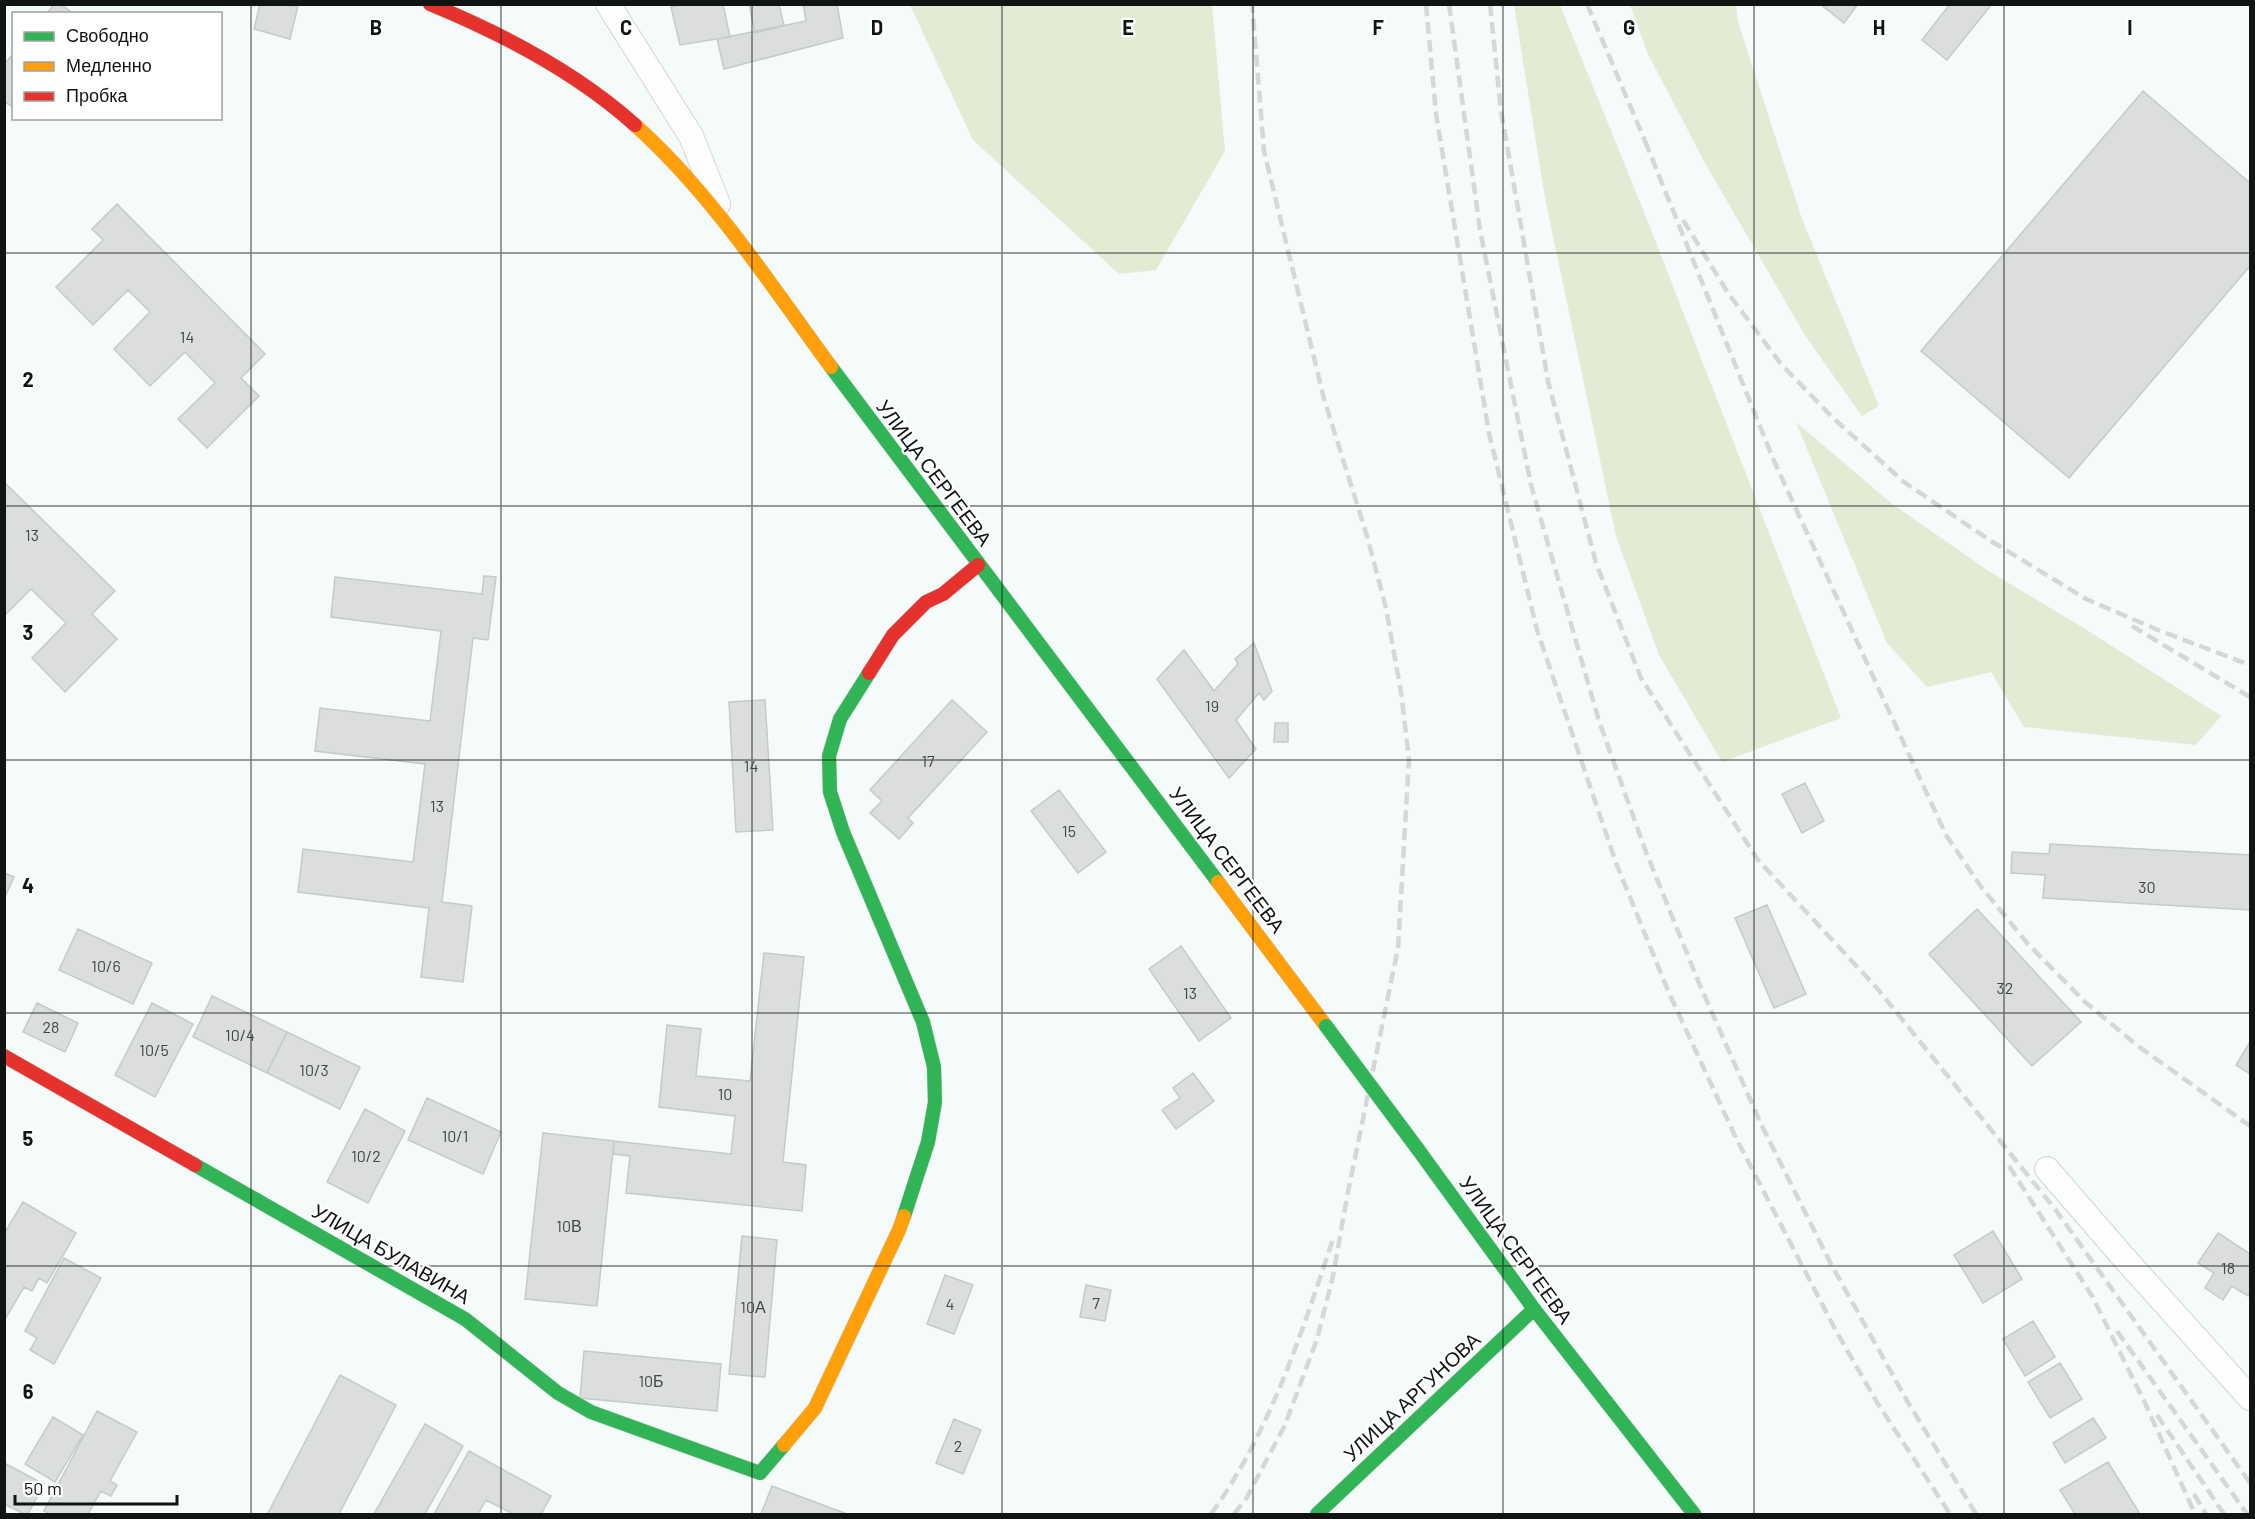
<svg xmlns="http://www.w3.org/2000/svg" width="2255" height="1519" font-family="Barlow,sans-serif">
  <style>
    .green { fill: #e2ecd4 }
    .building { fill: #dbdedd; stroke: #c6cac9; stroke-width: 1.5 }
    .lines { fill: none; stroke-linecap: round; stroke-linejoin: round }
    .street-casing { stroke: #d1d5d5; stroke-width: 26 }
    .fast-casing { stroke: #d1d5d5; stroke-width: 15 }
    .slow-casing { stroke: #d1d5d5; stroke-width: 15 }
    .jam-casing { stroke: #d1d5d5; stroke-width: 15 }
    .street { stroke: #fefefe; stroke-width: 24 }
    .fast { stroke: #30b455; stroke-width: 14 }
    .slow { stroke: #ff9f0a; stroke-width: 14 }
    .jam { stroke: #e5322d; stroke-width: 14 }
    .rail { stroke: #d6d7d7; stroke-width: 4.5; stroke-dasharray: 12 6; stroke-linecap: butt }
    .fast-bridge-casing { stroke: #d1d5d5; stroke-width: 15; stroke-linecap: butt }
    .fast-bridge { stroke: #30b455; stroke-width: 14 }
    .grid { fill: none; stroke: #101413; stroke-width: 1.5; stroke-opacity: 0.55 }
    .labels { text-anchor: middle; stroke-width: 4.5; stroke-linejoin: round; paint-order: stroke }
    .number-label { font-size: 16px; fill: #434646 }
    .street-label { font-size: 20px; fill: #101413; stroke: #fff }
    .grid-label { font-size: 20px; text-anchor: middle; font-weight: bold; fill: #101413; stroke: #fff; stroke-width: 4.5; stroke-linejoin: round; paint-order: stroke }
  </style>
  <rect width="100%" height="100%" fill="#f5fafa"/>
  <path class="green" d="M910 5H1212L1225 151 1156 270 1119 274 973 140Z
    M1514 5H1560L1648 222 1841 718 1722 762 1659 655 1616 536 1545 198Z
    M1630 5H1736L1738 22 1802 219 1879 406 1862 416 1806 337 1705 163 1648 54Z
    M1796 422 1891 503 1987 570 2090 632 2221 716 2196 745 2024 727 1991 672 1927 687 1887 643Z"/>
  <path class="building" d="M54 4H60L73 13 47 14Z
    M260 4 298 6 290 39 254 29Z
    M685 4H723L730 37 680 45 671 7Z
    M749 4H779L784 26 755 33Z
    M803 4H837L843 38 724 69 717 39 806 21Z
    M1820 4H1858L1844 23Z
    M1950 4H1992L1947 60 1922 40Z
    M14 53V104L12 106 4 102V64Z
    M2143 91 2250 183V266L2069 478 1921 351Z
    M117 204 265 354 241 378 259 396 207 448 178 419 215 383 185 352 150 386 114 349 150 312 128 290 93 325 56 287 103 240 92 229Z
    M4 482 115 591 92 614 117 639 65 692 32 658 66 623 31 589 4 616Z
    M484 576 496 577 488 640 473 638 442 902 472 906 463 982 421 977 429 908 298 892 303 849 413 862 425 764 315 751 320 708 430 721 441 631 331 617 335 577 482 594Z
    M1254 643 1272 691 1264 700 1259 693 1236 720 1256 749 1229 778 1157 679 1184 650 1214 691 1238 664 1235 659Z
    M765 700 773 830 736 832 729 702Z
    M952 700 987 732 908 818 913 823 899 839 870 813 882 801 870 790Z
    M1275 723H1288V742H1274Z
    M1805 783 1824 821 1802 833 1782 794Z
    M1059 790 1106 852 1078 873 1031 811Z
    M2050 844 2250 855V910L2043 898 2045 875 2011 873 2012 852 2049 854Z
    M4 873 14 877 4 899Z
    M1767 905 1806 994 1774 1008 1735 918Z
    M1977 909 2081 1022 2032 1066 1929 954Z
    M78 929 152 963 133 1004 59 970Z
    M1181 946 1231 1018 1199 1041 1149 969Z
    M764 953 804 957 783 1162 806 1165 802 1211 626 1193 630 1156 613 1154 614 1141 731 1154 735 1116 659 1107 667 1025 701 1029 696 1076 750 1081Z
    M212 996 287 1032 267 1073 193 1037Z
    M37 1003 78 1023 65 1052 23 1032Z
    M152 1003 193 1024 155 1097 115 1075Z
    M287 1032 360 1067 340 1109 267 1073Z
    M2250 1042V1074L2236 1065Z
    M1193 1073 1214 1101 1176 1129 1162 1110 1180 1098 1173 1088Z
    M427 1098 501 1132 483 1174 408 1140Z
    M365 1109 405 1131 368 1203 327 1182Z
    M543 1133 614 1141 597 1306 525 1299Z
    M23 1202 76 1233 47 1283 39 1278 32 1291 24 1287 4 1321V1234Z
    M1993 1231 2022 1279 1983 1303 1954 1255Z
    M2218 1233 2250 1254V1292L2248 1296 2232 1286 2223 1300 2205 1288 2214 1273 2198 1263Z
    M742 1236 777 1240 765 1377 729 1374Z
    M64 1258 101 1278 54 1364 30 1350 37 1338 25 1331Z
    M945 1275 973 1285 954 1334 927 1324Z
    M1086 1285 1111 1290 1105 1321 1080 1317Z
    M2033 1321 2055 1357 2025 1376 2003 1339Z
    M584 1351 721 1364 717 1411 580 1398Z
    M2060 1363 2082 1399 2050 1418 2028 1382Z
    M340 1375 396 1405 339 1514H271L268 1513Z
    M97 1411 137 1432 110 1481 117 1485 111 1496 101 1491 88 1514H50L44 1511Z
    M53 1417 83 1435 55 1482 25 1464Z
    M2093 1418 2106 1438 2065 1463 2053 1443Z
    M954 1419 981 1430 963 1474 936 1463Z
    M425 1424 463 1446 425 1514H374Z
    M469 1451 551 1496 541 1514H513L486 1500 478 1514H434Z
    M2108 1462 2140 1514H2075L2060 1490Z
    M6 1464 44 1484 28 1514H24L4 1504V1468Z
    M772 1486 847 1514H761Z"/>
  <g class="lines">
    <g class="street-casing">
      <path id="street" d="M608 4 691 136 718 204
        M2047 1169 2125 1259 2250 1398"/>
    </g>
    <g class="fast-casing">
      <path id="fast" d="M831 367 1218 882
        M869 673 840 719 829 756 830 792 843 832 923 1022 934 1067 935 1102 928 1142 904 1216
        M1417 1148 1534 1309 1694 1514
        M195 1165 465 1319 558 1393 591 1412 760 1473 784 1445
        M1317 1514 1534 1309"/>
    </g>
    <g class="slow-casing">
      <path id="slow" d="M635 125C713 195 770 284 831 367
        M1218 882 1326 1026
        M784 1445 815 1408 899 1230 904 1216"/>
    </g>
    <g class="jam-casing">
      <path id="jam" d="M430 4C503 34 576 72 635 125
        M869 673 893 635 926 602 943 594 978 565
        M4 1056 195 1165"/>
    </g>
    <use href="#street" class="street"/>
    <use href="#fast" class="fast"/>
    <use href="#slow" class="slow"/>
    <use href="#jam" class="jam"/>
    <path class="rail" d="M1426 4 1436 114 1489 433 1537 630 1616 863 1669 993 1736 1138 1835 1329 1878 1404 1950 1514
      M1449 4 1480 230 1531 485 1599 721 1646 852 1699 983 1761 1124 1831 1264 1906 1399 1976 1514
      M1490 4 1501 111 1548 381 1596 563 1641 678 1758 860 1876 987 2055 1209 2250 1483
      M1587 4 1648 148
      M1645 141 1774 461 1946 835 1982 888 2028 944 2085 1002 2138 1046 2250 1126
      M1683 220 1728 293 1781 364 1832 417 1904 482 1991 541 2086 599 2158 630 2250 665
      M2132 626 2250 697
      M2009 1166 2092 1296 2145 1403 2195 1514
      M2117 1331 2247 1514
      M2157 1415 2224 1514
      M2194 1494 2206 1514
      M1211 1514C1270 1432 1301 1335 1333 1239
      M1234 1514 1246 1499 1285 1425 1317 1339 1333 1276 1347 1197 1398 948 1409 759 1401 692 1386 608 1367 536 1324 399 1264 151 1252 4"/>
    <g class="fast-bridge-casing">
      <path id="fast-bridge" d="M1326 1026 1417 1148"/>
    </g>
    <use href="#fast-bridge" class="fast-bridge"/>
  </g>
  <path class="grid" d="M251 4V1514M501 4V1514M752 4V1514M1002 4V1514M1253 4V1514M1503 4V1514M1754 4V1514M2004 4V1514M4 253H2250M4 506H2250M4 760H2250M4 1013H2250M4 1266H2250"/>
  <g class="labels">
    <g class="number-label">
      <text x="187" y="343">14</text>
      <text x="32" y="541">13</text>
      <text x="1212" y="712">19</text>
      <text x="928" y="767">17</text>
      <text x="751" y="772">14</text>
      <text x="437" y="812">13</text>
      <text x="1069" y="837">15</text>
      <text x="2147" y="893">30</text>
      <text x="106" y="972">10/6</text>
      <text x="2005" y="994">32</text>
      <text x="1190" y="999">13</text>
      <text x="51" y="1033">28</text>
      <text x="240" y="1041">10/4</text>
      <text x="154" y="1056">10/5</text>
      <text x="314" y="1076">10/3</text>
      <text x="725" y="1100">10</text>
      <text x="455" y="1142">10/1</text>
      <text x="366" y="1162">10/2</text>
      <text x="569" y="1232">10В</text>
      <text x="2228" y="1274">18</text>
      <text x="1096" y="1309">7</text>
      <text x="950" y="1310">4</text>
      <text x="753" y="1313">10А</text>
      <text x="651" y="1387">10Б</text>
      <text x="958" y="1452">2</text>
    </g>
    <g class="street-label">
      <text transform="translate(934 473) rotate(53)" y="7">УЛИЦА СЕРГЕЕВА</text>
      <text transform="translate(1227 860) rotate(53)" y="7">УЛИЦА СЕРГЕЕВА</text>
      <text transform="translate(1516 1250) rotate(54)" y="7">УЛИЦА СЕРГЕЕВА</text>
      <text transform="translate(391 1254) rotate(30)" y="7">УЛИЦА БУЛАВИНА</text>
      <text transform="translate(1412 1397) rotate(-43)" y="7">УЛИЦА АРГУНОВА</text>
    </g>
  </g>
  <g class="grid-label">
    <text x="376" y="35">B</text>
    <text x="626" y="35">C</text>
    <text x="877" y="35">D</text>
    <text x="1128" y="35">E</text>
    <text x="1378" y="35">F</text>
    <text x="1629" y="35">G</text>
    <text x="1879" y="35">H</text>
    <text x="2130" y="35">I</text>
    <text x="28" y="387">2</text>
    <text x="28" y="640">3</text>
    <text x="28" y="893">4</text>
    <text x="28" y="1146">5</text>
    <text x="28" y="1399">6</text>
  </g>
  <rect width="2255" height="1519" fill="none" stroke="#101413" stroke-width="12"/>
  <rect x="12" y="12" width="210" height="108" fill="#ffffff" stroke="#9fa1a1" stroke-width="1.5"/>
  <rect x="24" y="32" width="30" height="9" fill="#30b455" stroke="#9fa1a1" stroke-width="1.5"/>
  <text x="66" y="42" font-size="18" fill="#101413">Свободно</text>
  <rect x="24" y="62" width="30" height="9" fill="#ff9f0a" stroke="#9fa1a1" stroke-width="1.5"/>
  <text x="66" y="72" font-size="18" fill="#101413">Медленно</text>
  <rect x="24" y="92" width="30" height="9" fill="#e5322d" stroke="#9fa1a1" stroke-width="1.5"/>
  <text x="66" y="102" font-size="18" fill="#101413">Пробка</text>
  <path d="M15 1495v9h162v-9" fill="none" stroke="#101413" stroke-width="3"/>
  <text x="24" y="1495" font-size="18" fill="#101413" stroke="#ffffff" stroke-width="4.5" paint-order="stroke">50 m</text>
</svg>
